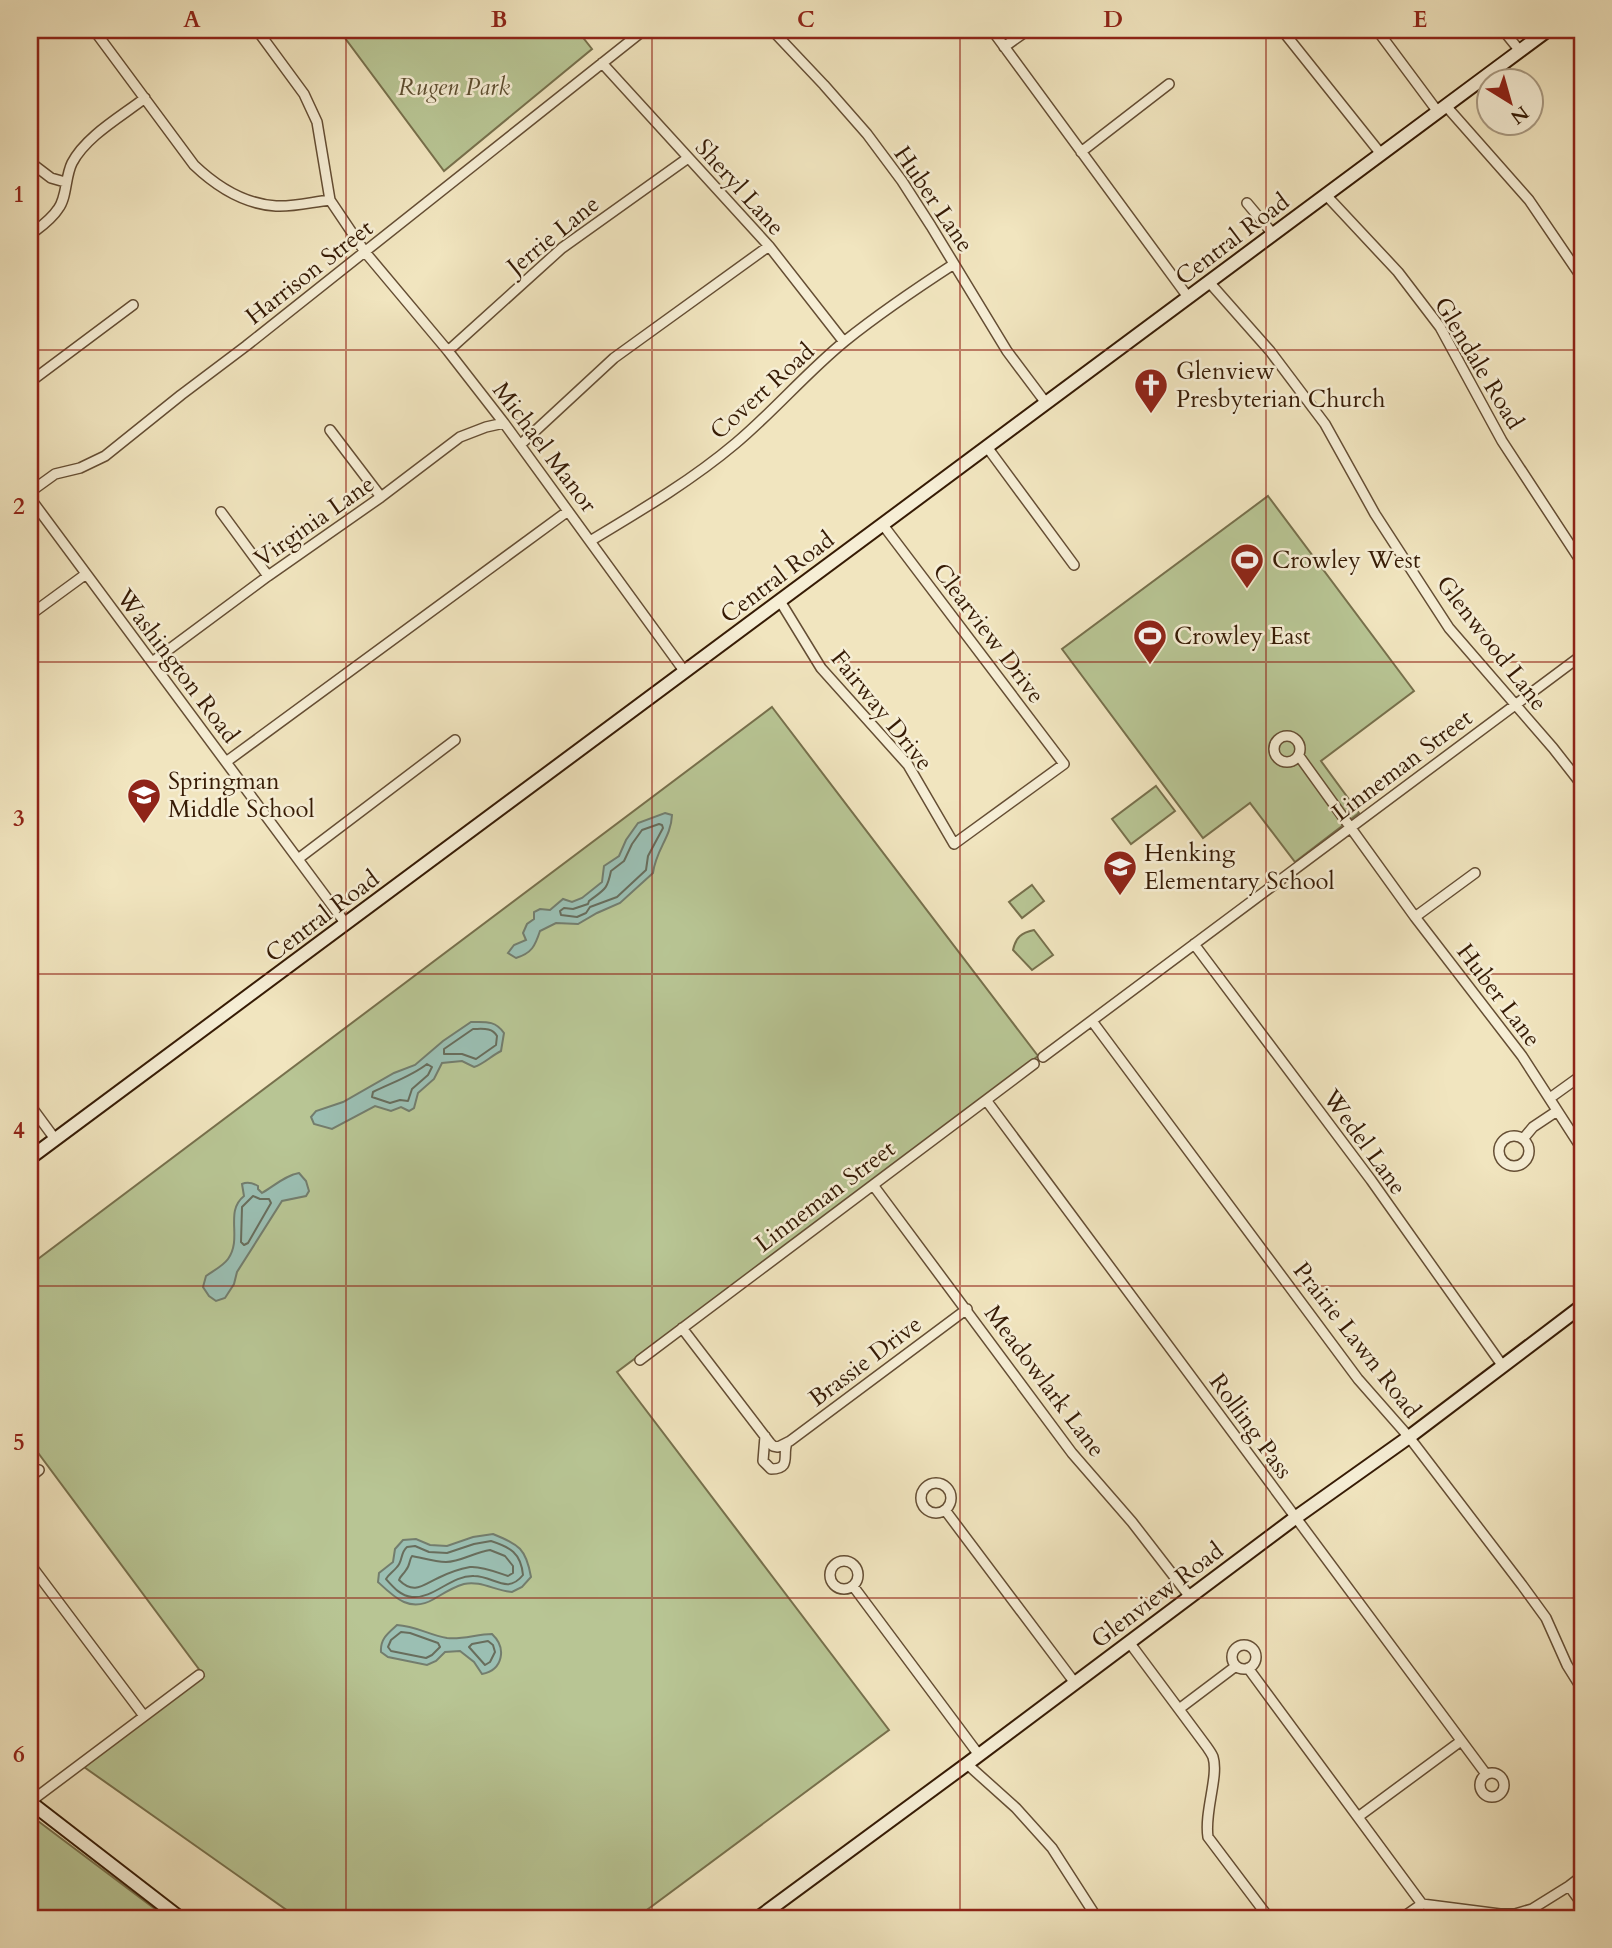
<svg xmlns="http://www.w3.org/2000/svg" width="1612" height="1948" font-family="Cardo,serif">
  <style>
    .green { fill: #b8c594; stroke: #77704c; stroke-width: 2 }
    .water { fill: #9bbfb3; stroke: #737d6d; stroke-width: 2 }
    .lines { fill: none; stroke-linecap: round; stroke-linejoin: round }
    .shore { stroke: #686d5c; stroke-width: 2 }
    .minor-casing { stroke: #654e34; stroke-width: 12 }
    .secondary-casing { stroke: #361b05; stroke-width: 16 }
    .minor { stroke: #f6eed5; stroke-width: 9 }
    .secondary { stroke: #f6eed5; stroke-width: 12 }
    .grid { fill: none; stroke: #8f2418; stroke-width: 2; stroke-opacity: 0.55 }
    .labels { text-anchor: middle; stroke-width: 5; stroke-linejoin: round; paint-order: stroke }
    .park-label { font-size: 24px; font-style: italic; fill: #5d4e30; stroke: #f6eed5 }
    .street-label { font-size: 24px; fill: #361b05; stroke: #f6eed5 }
    .poi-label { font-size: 24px; fill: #361b05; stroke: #f6eed5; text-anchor: start }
    .neatline { fill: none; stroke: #8f2418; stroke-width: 2.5 }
    .grid-label { font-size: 23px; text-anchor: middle; font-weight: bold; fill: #8f2418 }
  </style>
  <rect width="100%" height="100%" fill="#f1e5bf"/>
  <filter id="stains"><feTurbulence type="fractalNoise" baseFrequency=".00286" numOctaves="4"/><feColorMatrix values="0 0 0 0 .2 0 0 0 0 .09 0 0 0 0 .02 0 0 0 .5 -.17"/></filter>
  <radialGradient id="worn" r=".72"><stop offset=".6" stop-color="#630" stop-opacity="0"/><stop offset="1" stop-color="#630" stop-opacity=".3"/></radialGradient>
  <path class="green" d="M339 30H577L592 49 444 171Z
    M1268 496 1414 691 1321 761 1359 813 1295 862 1250 803 1203 838 1062 649Z
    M772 707 1038 1056 617 1372 889 1730 636 1918H298L84 1767 204 1676 30 1442V1265Z
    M1156 786 1175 811 1131 844 1112 819Z
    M1032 885 1044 901 1022 918 1009 902Z
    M1034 930 1053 955 1032 970 1013 950C1016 937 1021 933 1034 930Z
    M30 1815 167 1918H30Z"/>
  <path class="water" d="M665 813 672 815C671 838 656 849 653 873L620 903 597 913 578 924 556 923 540 931C535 946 532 953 516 958L508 953 514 945 526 940 523 933 527 924 534 919V912L540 909 550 910 563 899 572 902 582 898 602 882 604 866 619 856 626 840 638 823Z
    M471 1022C485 1022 495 1020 504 1033L501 1051C491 1056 484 1064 474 1067L462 1061 442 1063 434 1079 418 1093 414 1108 409 1111 401 1107 391 1111 375 1106 332 1129 314 1124 311 1117 316 1111 343 1102 394 1073 415 1065 443 1041Z
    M299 1173 306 1181 309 1191 306 1196 282 1201 237 1272 234 1284 225 1298 216 1301 209 1296 203 1287 206 1276C213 1271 223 1266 228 1259 243 1238 224 1212 244 1196L242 1184C248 1181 253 1183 258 1186V1189L262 1193C274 1186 286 1175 299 1173Z
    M493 1534C519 1545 526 1548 531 1577L522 1587 512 1592C496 1591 480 1580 464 1584 453 1587 444 1593 434 1599 410 1613 395 1598 378 1582L379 1573 393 1562 395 1549 403 1540 416 1539 430 1545 447 1546 473 1537Z
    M397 1625C416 1626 429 1635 447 1638 462 1640 477 1634 492 1634 507 1648 503 1670 482 1674L474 1662 460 1651 445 1652 436 1661 427 1665 388 1657 381 1652C380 1639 388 1633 397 1625Z"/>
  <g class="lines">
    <path class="shore" d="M659 824 662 825 663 828 648 856 646 870 617 897 590 907 586 913 577 917 561 915 560 911 564 908 573 909 588 904 589 901C605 889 607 890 611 871L624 861 632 844 642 830Z
      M473 1029C482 1029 492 1027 497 1036L496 1045 476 1059 462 1054H444V1049Z
      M427 1064 432 1067 428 1075 412 1089 408 1101 400 1100 390 1103 372 1097 373 1092C391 1083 412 1076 427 1064Z
      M253 1196 260 1199H269L271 1203 248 1243 244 1245 241 1242 242 1207Z
      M491 1541C510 1547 521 1553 523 1575 507 1595 494 1576 474 1576 451 1575 434 1599 412 1597 401 1596 394 1588 386 1579 389 1574 393 1572 397 1567 403 1561 400 1553 407 1547L415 1546 429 1552 447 1553 474 1544Z
      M490 1550 505 1556 513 1566V1573L508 1576C496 1572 482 1566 470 1567 459 1569 448 1573 438 1578 423 1585 414 1595 399 1580 401 1575 403 1575 406 1570 410 1566 409 1560 412 1556 423 1558 434 1562 446 1562 460 1562 475 1552 490 1550Z
      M401 1632 410 1633 438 1643 440 1647 432 1655 426 1658 391 1651 388 1647 391 1640Z
      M488 1641 493 1645 495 1652 490 1662 485 1665 469 1647 472 1644Z"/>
    <g class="minor-casing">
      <path id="minor" d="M94 30 194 165C216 186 243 204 276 206 294 207 312 202 330 200
        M257 30 304 94 317 122 330 200 365 252 448 351 504 423 685 672
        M772 30 824 85 867 134 902 181 931 226 1007 351 1046 403
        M992 30 1188 297
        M1282 30 1381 154
        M1377 30 1438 112
        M1503 30 1520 51
        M1004 47 1028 30
        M602 63 769 246 844 342
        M1446 106 1529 200 1582 278
        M1081 152 1169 84
        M30 162 51 178 65 182
        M1326 195 1398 272 1440 327 1502 441 1582 563
        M1247 203 1273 234
        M30 235C40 227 51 220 58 209 67 198 65 177 72 163 86 136 122 116 145 98
        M1209 282 1270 351 1325 424 1375 514 1449 628 1553 748 1582 785
        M448 351 562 248 688 158
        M30 382 133 305
        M330 430 381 497
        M520 445 614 358 769 246
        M987 447 1074 565
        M30 492 55 474 80 468 105 456 181 395 246 346 644 30
        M30 498 346 924
        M221 512 268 576
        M590 541C640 511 691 481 736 443 774 411 807 372 845 341 880 313 917 288 954 264
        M780 601 821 668 908 765 954 844 1064 764 883 525
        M30 615 86 574
        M152 662 268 576 381 497 460 437 486 427 504 423
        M1274 749a13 13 0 1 1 26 0a13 13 0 1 1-26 0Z
        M1299 756 1415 917 1522 1056 1582 1149
        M226 762 568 511
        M298 859 455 740
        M1415 917 1475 873
        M1194 944 1371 1180 1502 1365
        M1092 1021 1358 1379 1409 1437 1522 1585 1546 1618 1567 1665 1582 1689
        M1043 1057 1582 655
        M1550 1098 1582 1075
        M986 1100 1486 1774
        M30 1105 55 1139
        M1499 1151a15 15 0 1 1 30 0a15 15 0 1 1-30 0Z
        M1523 1139 1533 1127 1557 1111
        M873 1185 1072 1453 1132 1522 1190 1597
        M682 1328 770 1443 773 1446 778 1447 790 1441 967 1309
        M640 1360 1034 1064
        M765 1436 763 1461 771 1469C792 1469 782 1455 787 1443
        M30 1477 39 1470
        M921 1498a15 15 0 1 1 30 0a15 15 0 1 1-30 0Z
        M945 1510 1075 1683
        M830 1575a14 14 0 1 1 28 0a14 14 0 1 1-28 0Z
        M30 1564 144 1716
        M853 1586 979 1755
        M1129 1642 1207 1747C1209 1750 1212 1754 1213 1757 1219 1776 1204 1812 1208 1837L1269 1918
        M1232 1657a12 12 0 1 1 24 0a12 12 0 1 1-24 0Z
        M1248 1668 1422 1904
        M1179 1709 1236 1666
        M967 1764 1016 1808 1052 1848 1097 1918
        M1480 1785a12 12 0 1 1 24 0a12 12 0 1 1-24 0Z
        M30 1802 199 1675
        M1358 1817 1461 1741
        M1569 1886 1582 1904
        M1422 1904 1500 1914H1515L1532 1909 1569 1886 1582 1876
        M1402 1918 1422 1904"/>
    </g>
    <g class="secondary-casing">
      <path id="secondary" d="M30 1158 1548 30
        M30 1802 180 1918
        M758 1918 967 1764 1295 1518 1409 1437 1582 1306"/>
    </g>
    <use href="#minor" class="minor"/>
    <use href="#secondary" class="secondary"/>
  </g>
  <path class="grid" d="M346 30V1918M652 30V1918M960 30V1918M1266 30V1918M30 350H1582M30 662H1582M30 974H1582M30 1286H1582M30 1598H1582"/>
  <defs>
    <g id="church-pin" transform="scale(1.75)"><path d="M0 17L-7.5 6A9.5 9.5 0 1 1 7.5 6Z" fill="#8f2418" stroke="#f6eed5"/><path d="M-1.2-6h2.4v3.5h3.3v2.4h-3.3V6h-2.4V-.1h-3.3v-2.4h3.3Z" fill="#fff"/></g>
    <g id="stadium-pin" transform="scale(1.75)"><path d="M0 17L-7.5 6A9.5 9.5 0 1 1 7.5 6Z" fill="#8f2418" stroke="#f6eed5"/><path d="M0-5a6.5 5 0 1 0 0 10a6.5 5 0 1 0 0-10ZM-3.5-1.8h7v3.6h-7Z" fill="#fff"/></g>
    <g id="school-pin" transform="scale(1.75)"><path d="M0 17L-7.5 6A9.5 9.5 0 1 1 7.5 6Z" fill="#8f2418" stroke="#f6eed5"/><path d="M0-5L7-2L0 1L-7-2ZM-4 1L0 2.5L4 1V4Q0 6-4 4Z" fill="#fff"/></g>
  </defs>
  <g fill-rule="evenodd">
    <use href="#church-pin" x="1151" y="385"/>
    <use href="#stadium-pin" x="1247" y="560"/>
    <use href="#stadium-pin" x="1150" y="636"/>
    <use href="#school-pin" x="144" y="795"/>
    <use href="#school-pin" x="1120" y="867"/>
  </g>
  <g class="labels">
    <g class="park-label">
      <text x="454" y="95">Rugen Park</text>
    </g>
    <g class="street-label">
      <text transform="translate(740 187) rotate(48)" y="8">Sheryl Lane</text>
      <text transform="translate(934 199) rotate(56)" y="8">Huber Lane</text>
      <text transform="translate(553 235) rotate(-39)" y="8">Jerrie Lane</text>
      <text transform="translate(1232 239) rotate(-37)" y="8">Central Road</text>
      <text transform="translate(309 272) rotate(-38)" y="8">Harrison Street</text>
      <text transform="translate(1479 363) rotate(59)" y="8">Glendale Road</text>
      <text transform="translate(762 391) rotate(-42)" y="8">Covert Road</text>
      <text transform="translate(545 447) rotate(53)" y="8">Michael Manor</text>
      <text transform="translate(314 521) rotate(-35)" y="8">Virginia Lane</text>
      <text transform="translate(777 577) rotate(-37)" y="8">Central Road</text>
      <text transform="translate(989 633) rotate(53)" y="8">Clearview Drive</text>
      <text transform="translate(1492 643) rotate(52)" y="8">Glenwood Lane</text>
      <text transform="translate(178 666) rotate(53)" y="8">Washington Road</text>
      <text transform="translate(882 710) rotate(51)" y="8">Fairway Drive</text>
      <text transform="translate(1402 765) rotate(-37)" y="8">Linneman Street</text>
      <text transform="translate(322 916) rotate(-37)" y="8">Central Road</text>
      <text transform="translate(1499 995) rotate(53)" y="8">Huber Lane</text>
      <text transform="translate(1365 1142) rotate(54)" y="8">Wedel Lane</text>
      <text transform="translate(825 1196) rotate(-37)" y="8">Linneman Street</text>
      <text transform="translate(1357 1340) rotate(52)" y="8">Prairie Lawn Road</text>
      <text transform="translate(865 1361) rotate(-37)" y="8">Brassie Drive</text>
      <text transform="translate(1045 1381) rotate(53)" y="8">Meadowlark Lane</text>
      <text transform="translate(1251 1426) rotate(54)" y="8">Rolling Pass</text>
      <text transform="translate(1157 1595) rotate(-37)" y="8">Glenview Road</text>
    </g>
    <g class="poi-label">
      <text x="1176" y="379">Glenview<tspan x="1176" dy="28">Presbyterian Church</tspan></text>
      <text x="1272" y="568">Crowley West</text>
      <text x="1174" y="644">Crowley East</text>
      <text x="168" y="789">Springman<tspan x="168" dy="28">Middle School</tspan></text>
      <text x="1144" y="861">Henking<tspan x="1144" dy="28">Elementary School</tspan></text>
    </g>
  </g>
  <rect width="1612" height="1948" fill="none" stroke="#f1e5bf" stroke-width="77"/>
  <g transform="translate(1510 102) rotate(143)"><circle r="33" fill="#f6eed5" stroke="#a99a82" stroke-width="2"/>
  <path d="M0-5L12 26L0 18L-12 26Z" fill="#8f2418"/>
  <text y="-10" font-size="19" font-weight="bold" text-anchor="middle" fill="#361b05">N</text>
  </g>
  <rect x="38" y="38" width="1536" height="1872" class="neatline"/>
  <g class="grid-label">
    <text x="192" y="27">A</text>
    <text x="499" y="27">B</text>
    <text x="806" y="27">C</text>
    <text x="1113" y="27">D</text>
    <text x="1420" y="27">E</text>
    <text x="19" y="202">1</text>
    <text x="19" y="514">2</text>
    <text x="19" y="826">3</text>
    <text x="19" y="1138">4</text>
    <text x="19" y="1450">5</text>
    <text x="19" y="1762">6</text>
  </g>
  <rect width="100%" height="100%" filter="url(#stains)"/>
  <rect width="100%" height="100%" fill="url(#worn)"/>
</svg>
